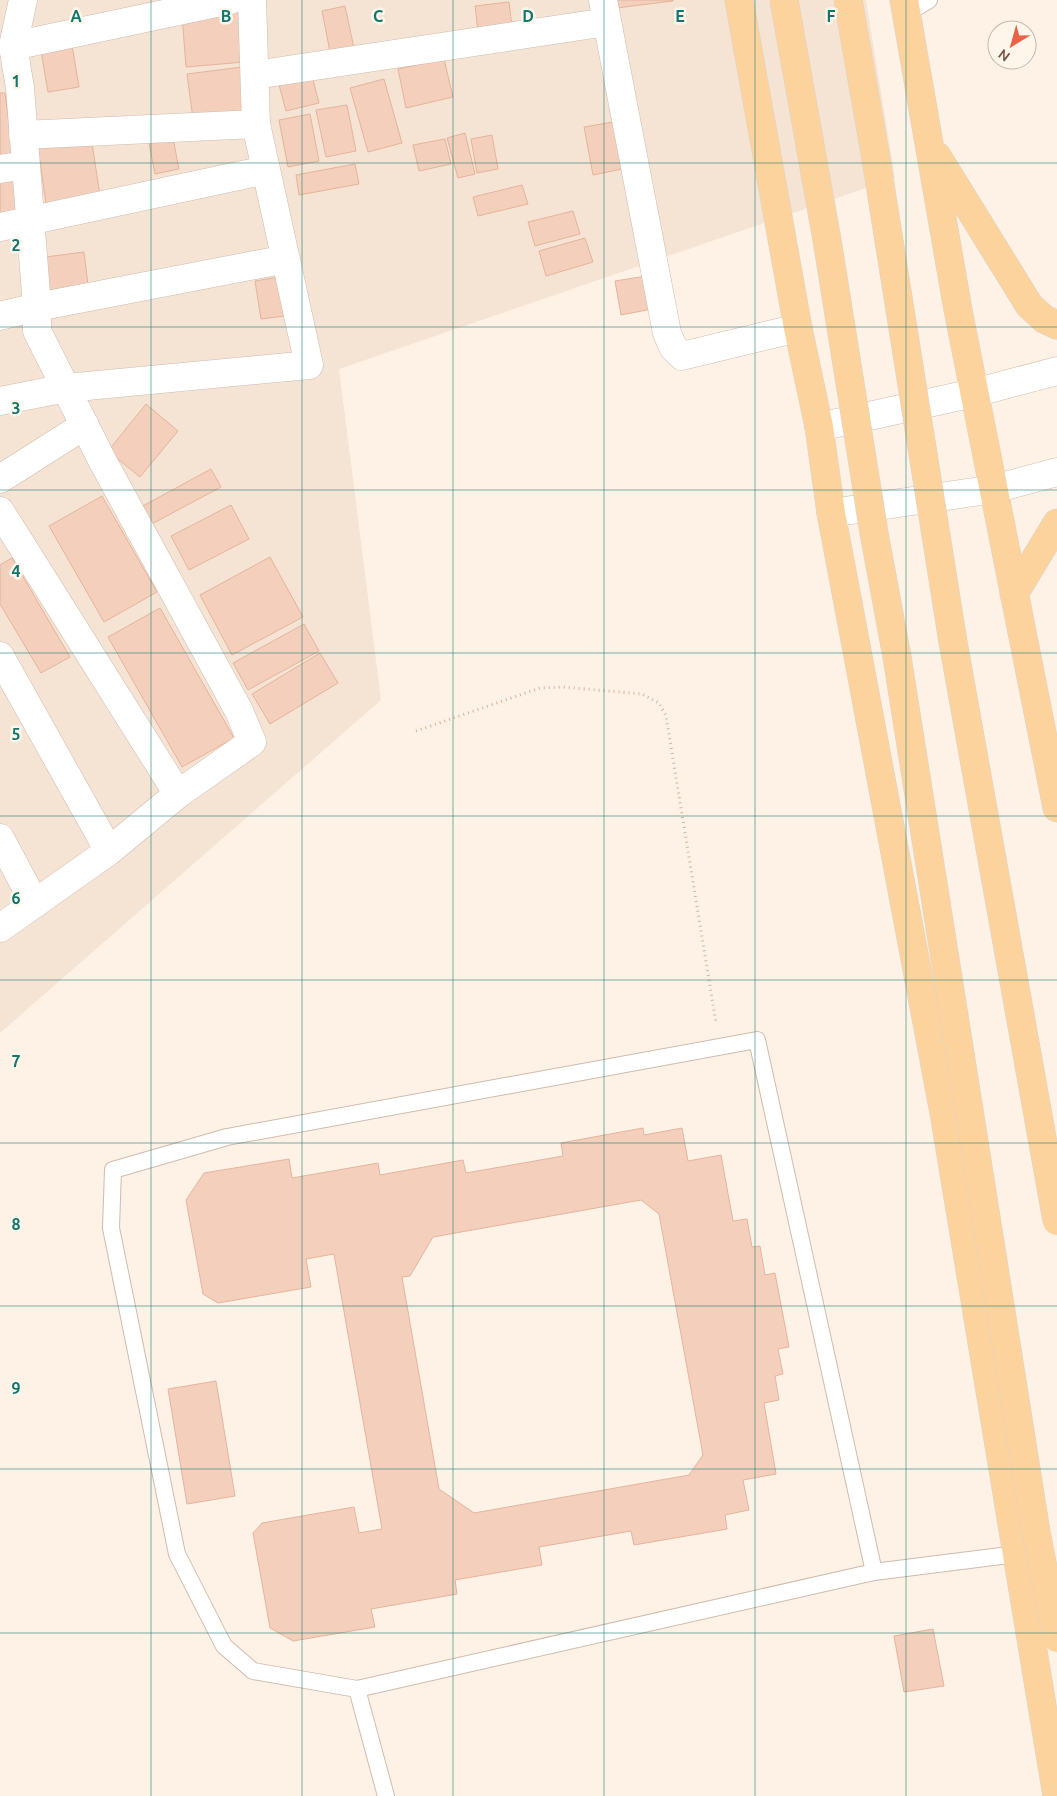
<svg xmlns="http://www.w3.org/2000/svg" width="1057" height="1796" font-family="Ubuntu,sans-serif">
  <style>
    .residential { fill: #f5e3d3 }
    .building { fill: #f3cfbc; stroke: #e6b49c; fill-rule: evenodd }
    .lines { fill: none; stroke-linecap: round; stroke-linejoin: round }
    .lane-casing { stroke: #d1bbad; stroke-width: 18 }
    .street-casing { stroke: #d1bbad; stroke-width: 29 }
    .secondary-casing { stroke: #d4bbab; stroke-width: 29 }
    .primary-casing { stroke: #dbd3d0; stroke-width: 29 }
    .path { stroke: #d8b29f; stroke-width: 3; stroke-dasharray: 1 4; stroke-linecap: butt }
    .lane { stroke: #fff; stroke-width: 16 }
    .street { stroke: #fff; stroke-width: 28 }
    .secondary { stroke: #fff; stroke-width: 28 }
    .primary { stroke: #fcd39c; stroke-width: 28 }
    .primary-bridge-casing { stroke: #dbd3d0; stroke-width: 29; stroke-linecap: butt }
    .primary-bridge { stroke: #fcd39c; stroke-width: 28 }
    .grid { fill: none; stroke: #0f766e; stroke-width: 1; stroke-opacity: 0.55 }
    .grid-label { font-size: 16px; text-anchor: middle; font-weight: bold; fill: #0f766e; stroke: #fff6eb; stroke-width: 5; stroke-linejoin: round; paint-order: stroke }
  </style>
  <rect width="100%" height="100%" fill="#fdf2e5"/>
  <path class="residential" d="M0 0H866L895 178 339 369 381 700 0 1033Z"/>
  <path class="building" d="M607 0H673V1L608 9Z
    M509 2 512 27 478 31 475 6Z
    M345 6 354 48 330 52 322 11Z
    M239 10 244 62 186 67 182 15Z
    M72 45 79 87 48 92 41 51Z
    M444 59 453 97 406 108 398 69Z
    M242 67 248 114 193 119 187 74Z
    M311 72 319 103 286 111 278 81Z
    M384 79 402 143 368 152 350 88Z
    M0 93H5L14 162 0 163Z
    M347 105 356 151 326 157 316 110Z
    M310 114 319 161 288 167 279 120Z
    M613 122 622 169 593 175 584 127Z
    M172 133 179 169 155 174 148 138Z
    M465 133 475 174 458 178 447 138Z
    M492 135 498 169 477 173 471 139Z
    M91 136 100 196 46 204 37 140Z
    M445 139 451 164 419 171 413 145Z
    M355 164 359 184 299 195 296 175Z
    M13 176 19 220 0 223V177Z
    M522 185 528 204 478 216 473 197Z
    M573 211 580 234 535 246 528 222Z
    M585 238 593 262 546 276 539 251Z
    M84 252 88 285 42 291 38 258Z
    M646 276 652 309 621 315 615 281Z
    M279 277 285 316 261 319 255 281Z
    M146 404 178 431 140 477 108 451Z
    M211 469 221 487 148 526 139 508Z
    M102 496 157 592 104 622 49 526Z
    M231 505 249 539 189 570 171 536Z
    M270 557 303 617 232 655 200 595Z
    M12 558 70 657 41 673 0 604V565Z
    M160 608 234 738 182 767 108 637Z
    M304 624 319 651 248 690 233 663Z
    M320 653 338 683 270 724 252 694Z
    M643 1128 644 1135 682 1128 688 1161 721 1155 733 1221 747 1219 752 1247 760 1246 765 1275 775 1273 789 1347 778 1349 783 1374 775 1376 779 1400 764 1403 776 1474 743 1480 749 1510 725 1515 727 1529 634 1545 631 1531 539 1547 542 1565 455 1580 457 1594 371 1609 375 1627 293 1641 270 1628 253 1533 262 1523 354 1507 359 1533 382 1529 334 1254 306 1259 311 1287 218 1303 203 1294 186 1200 204 1173 289 1159 292 1178 378 1163 380 1175 463 1160 466 1173 563 1156 561 1143ZM641 1200 659 1214 703 1455 689 1475 474 1513 439 1489 402 1277 410 1276 433 1237Z
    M216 1381 235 1496 187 1504 168 1389Z
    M933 1629 944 1686 904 1692 894 1636Z"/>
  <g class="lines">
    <g class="lane-casing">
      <path id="lane" d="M907 13 929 0
        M874 1572 757 1040 227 1137 113 1170 111 1228 177 1554 224 1646 253 1671 357 1689 874 1572 1017 1554
        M357 1689 386 1796"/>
    </g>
    <g class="street-casing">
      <path id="street" d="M603 0 667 333 673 347 682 356 798 328
        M13 46 230 0
        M255 75 607 22
        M23 135 256 124
        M0 169 26 165
        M0 227 266 170
        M0 316 37 307 286 259
        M0 401 66 388 309 365 256 124 252 0
        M0 479 85 425
        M0 511 178 794
        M0 656 109 851
        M0 838 35 904
        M0 928 109 851 178 794 252 742 239 711 102 460 37 331V307L20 88 13 46 23 0"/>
    </g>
    <g class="secondary-casing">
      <path id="secondary" d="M819 427 974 393 1057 371
        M831 513 994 489 1057 472"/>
    </g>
    <g class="primary-casing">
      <path id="primary" d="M739 0 798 328 819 427 831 513 944 1113 1057 1796
        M904 0 958 310 1057 808
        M937 156 1029 305 1044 319 1057 325
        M1014 594 1057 523"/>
    </g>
    <path class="path" d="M416 731 540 688 563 687 642 694 659 703 666 716 716 1023"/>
    <use href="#lane" class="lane"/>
    <use href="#street" class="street"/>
    <use href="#secondary" class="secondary"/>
    <use href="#primary" class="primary"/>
    <g class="primary-bridge-casing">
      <path id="primary-bridge" d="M784 0 827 240 874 533 897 657 1036 1532 1057 1638
        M848 0 875 153 953 642 1057 1221"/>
    </g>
    <use href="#primary-bridge" class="primary-bridge"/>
  </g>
  <path class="grid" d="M151 0V1796M302 0V1796M453 0V1796M604 0V1796M755 0V1796M906 0V1796M0 163H1057M0 327H1057M0 490H1057M0 653H1057M0 816H1057M0 980H1057M0 1143H1057M0 1306H1057M0 1469H1057M0 1633H1057"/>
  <g class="grid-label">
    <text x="76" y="22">A</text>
    <text x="226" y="22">B</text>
    <text x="378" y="22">C</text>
    <text x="528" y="22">D</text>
    <text x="680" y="22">E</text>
    <text x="831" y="22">F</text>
    <text x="16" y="87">1</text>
    <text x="16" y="251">2</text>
    <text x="16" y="414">3</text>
    <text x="16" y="577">4</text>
    <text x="16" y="740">5</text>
    <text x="16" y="904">6</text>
    <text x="16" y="1067">7</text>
    <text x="16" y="1230">8</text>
    <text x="16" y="1394">9</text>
  </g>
  <g transform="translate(1012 45) rotate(217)"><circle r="24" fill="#fff6eb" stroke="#c8b6aa"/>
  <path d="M0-4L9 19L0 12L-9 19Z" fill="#e96347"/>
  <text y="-8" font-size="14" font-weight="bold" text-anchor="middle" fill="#765749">N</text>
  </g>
</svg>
